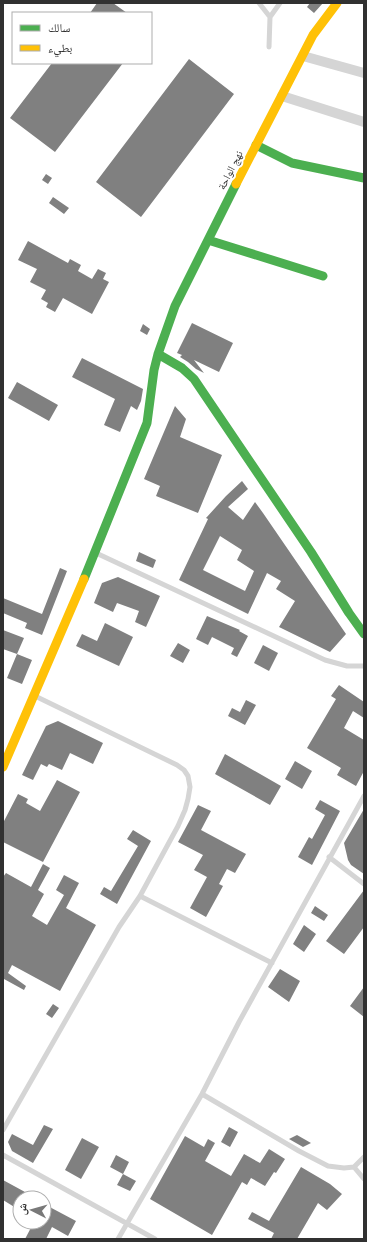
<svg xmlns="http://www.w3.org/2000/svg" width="367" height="1242" font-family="'Noto Sans','Noto Naskh Arabic',sans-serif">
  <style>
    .building { fill: #808080; fill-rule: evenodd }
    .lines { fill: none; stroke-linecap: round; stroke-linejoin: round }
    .lane { stroke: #d5d5d5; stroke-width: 5 }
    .street { stroke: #d5d5d5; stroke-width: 10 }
    .fast { stroke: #4caf50; stroke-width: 9 }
    .slow { stroke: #ffc107; stroke-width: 9 }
    .labels { text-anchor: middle; stroke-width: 4; stroke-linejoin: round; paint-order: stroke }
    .street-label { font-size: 11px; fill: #313131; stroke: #fff }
  </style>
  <rect width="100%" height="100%" fill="#fff"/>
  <path class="building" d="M97 3H113L127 13H90Z
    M310 3H323L314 13 307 7Z
    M189 59 234 94 141 217 96 182Z
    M52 63H123L55 152 10 118Z
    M46 174 52 178 48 184 42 180Z
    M53 197 69 208 64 214 49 203Z
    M28 241 68 263 70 259 81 265 78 271 92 279 98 269 106 273 103 279 109 282 92 314 63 298 55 312 46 307 48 303 41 299 46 290 30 282 37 269 18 260Z
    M192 323 233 343 219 372 194 360 204 373 196 369 188 362 180 357 182 355 177 353Z
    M143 324 150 329 147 335 140 331Z
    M82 358 143 389 141 401 137 410 131 406 120 432 104 425 115 399 72 377Z
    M17 382 58 405 49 421 8 398Z
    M175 406 186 419 180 437 222 455 198 513 156 496 160 486 144 479Z
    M242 481 248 489 228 507 243 520 255 502 263 513 346 634 330 652 279 627 295 601 276 589 281 581 267 573 248 614 179 580 208 519 206 518 226 496ZM220 536 242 550 237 560 254 571 245 591 203 570Z
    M139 552 156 560 153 568 136 561Z
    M60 568 67 571 42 635 25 628 27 623 3 613V598L42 614Z
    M118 577 160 596 146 627 135 622 139 611 117 603 113 612 94 603 102 583Z
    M207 616 240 630 239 631 248 636 237 657 231 654 234 648 212 637 208 645 196 639Z
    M105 623 133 637 119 666 76 646 82 634 97 641Z
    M3 630 24 638 17 654 3 649Z
    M178 643 190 650 183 663 170 656Z
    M263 645 278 653 269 671 254 663Z
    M17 654 32 660 22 684 7 678Z
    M339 685 364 702V718L353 711 344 728 364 740V771L356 786 337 775 341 768 307 748 336 699 331 696Z
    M246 700 256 705 245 725 228 716 232 708 240 712Z
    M58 721 103 743 93 764 70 753 62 770 49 764 47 767 41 764 33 780 22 775 46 726Z
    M225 754 281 786 270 805 215 774Z
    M295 761 312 771 302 789 285 779Z
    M57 780 80 792 43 862 3 842V823L18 794 28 799 26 803 40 811Z
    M320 800 340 811 312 865 298 857 309 837 312 839 325 815 315 809Z
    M198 805 211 811 201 830 246 854 235 873 227 869 219 884 223 886 206 917 190 908 207 877 194 870 203 855 178 842Z
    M364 809V874L351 865 348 860 344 843Z
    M133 830 151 841 117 904 100 894 104 887 111 891 138 846 127 839Z
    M43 864 50 868 38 890 44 894 32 916 47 925 64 895 56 890 64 875 79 883 66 908 96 925 60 991 12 965 8 973 26 986 24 990 4 979 3 980V877L6 873 31 887Z
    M364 890V927L344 954 326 941Z
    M315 906 328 915 324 921 311 913Z
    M304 925 316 934 304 952 293 944Z
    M280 969 300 981 289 1002 268 987Z
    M364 987V1017L350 1006Z
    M53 1004 59 1008 52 1018 46 1014Z
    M44 1125 53 1129 33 1163 12 1151 8 1142 12 1134 33 1145Z
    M229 1127 238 1132 230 1147 221 1142Z
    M297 1135 311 1143 303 1147 289 1139Z
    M185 1136 204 1147 208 1139 215 1143 205 1161 231 1176 244 1154 260 1163 269 1149 285 1159 276 1173 274 1172 265 1186 251 1178 247 1185 242 1182 212 1235 150 1199Z
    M82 1138 99 1147 81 1179 65 1170Z
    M116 1155 129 1162 123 1174 110 1167Z
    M301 1167 330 1184 342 1194 327 1210 318 1203 297 1239H271L274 1233 248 1219 252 1212 269 1221Z
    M123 1174 136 1181 130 1191 117 1185Z
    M3 1180 25 1192 21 1198H20V1201L16 1208 3 1200Z
    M44 1204 76 1221 68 1236 52 1227 46 1239H25L34 1222H44Z"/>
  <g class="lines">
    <path class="lane" d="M259 3 270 17 269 47
      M270 17 280 3
      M96 553 325 660 347 666H364
      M329 857 364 884
      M140 896 272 963
      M202 1094 299 1151 328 1166 344 1168 354 1167 364 1157
      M3 1130 119 927 140 896 178 826 185 810 188 799 190 787 188 776 184 770 177 765 35 696
      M3 1155 155 1239
      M354 1167 364 1179
      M118 1239 202 1094 239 1022 364 796"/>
    <path class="street" d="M303 56 364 73
      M282 96 364 122"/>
    <path class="fast" d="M256 145 292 163 364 178
      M208 240 323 276
      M158 354 182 368 194 379 311 552 349 613 364 634
      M84 579 147 423 154 370 158 354 175 306 236 184"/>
    <path class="slow" d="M236 184 313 35 337 3
      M3 767 84 579"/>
  </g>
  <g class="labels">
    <g class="street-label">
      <text transform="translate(230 170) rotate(-63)" y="4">نهج الواحة</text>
    </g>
  </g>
  <rect width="367" height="1242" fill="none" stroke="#313131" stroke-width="8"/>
  <rect x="12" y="12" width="140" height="52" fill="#ffffff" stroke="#adadad"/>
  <rect x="20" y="25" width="20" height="6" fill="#4caf50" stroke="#adadad"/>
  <text x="48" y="32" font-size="12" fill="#313131">سالك</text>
  <rect x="20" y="45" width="20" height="6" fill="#ffc107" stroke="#adadad"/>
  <text x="48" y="52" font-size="12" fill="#313131">بطيء</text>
  <g transform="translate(32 1210) rotate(276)"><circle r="19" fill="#ffffff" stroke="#adadad"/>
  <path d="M0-3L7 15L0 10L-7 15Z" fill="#797979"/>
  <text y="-6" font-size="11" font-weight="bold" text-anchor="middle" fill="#313131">ش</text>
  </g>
</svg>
